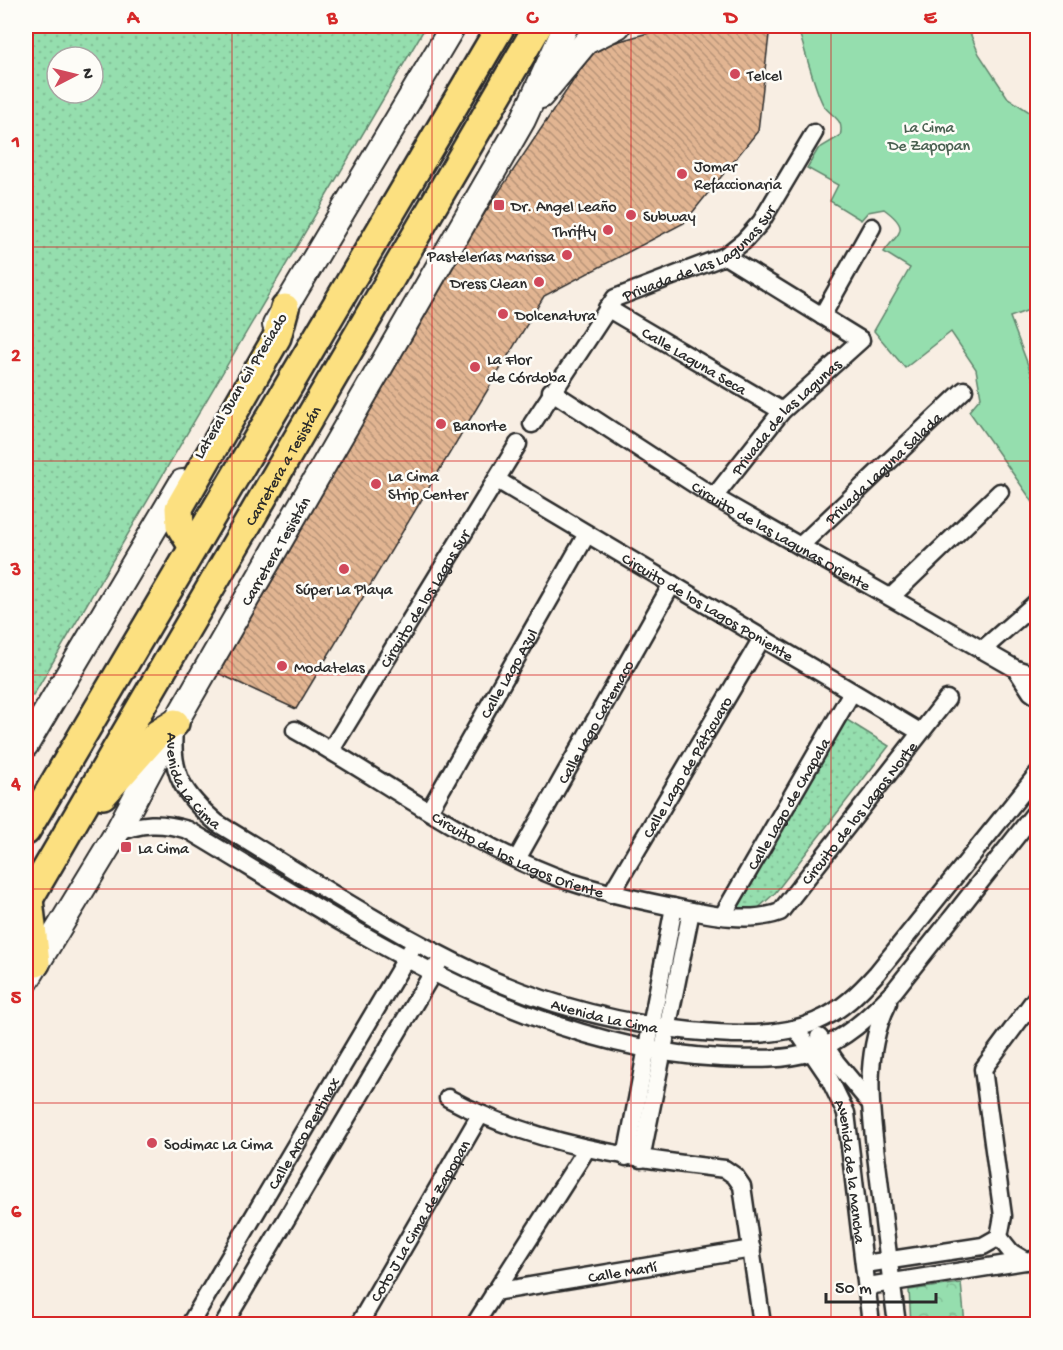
<svg xmlns="http://www.w3.org/2000/svg" width="1063" height="1350" font-family="'Gochi Hand',sans-serif">
  <style>
    .grass { fill: url(#grass-dots); stroke: #60846c; stroke-width: 1.5; fill-rule: evenodd }
    .forest { fill: url(#forest-crowns); stroke: #60846c; stroke-width: 1.5 }
    .park { fill: #95deae; stroke: #60846c; stroke-width: 1.5 }
    .building { fill: url(#building-back-hatch); stroke: #2b2b2b; stroke-width: 1.5 }
    .lines { fill: none; stroke-linecap: round; stroke-linejoin: round }
    .minor-casing { stroke: #2b2b2b; stroke-width: 21 }
    .secondary-casing { stroke: #2b2b2b; stroke-width: 28 }
    .primary-casing { stroke: #2b2b2b; stroke-width: 32 }
    .minor { stroke: #fdfcf7; stroke-width: 16 }
    .secondary { stroke: #fdfcf7; stroke-width: 24 }
    .primary { stroke: #fce080; stroke-width: 27 }
    .grid { fill: none; stroke: #d62828; stroke-width: 1.5; stroke-opacity: 0.55 }
    .poi-dot { fill: #d1495b; stroke: #fdfcf7; stroke-width: 2 }
    .labels { text-anchor: middle; stroke-width: 5; stroke-linejoin: round; paint-order: stroke }
    .poi-label { font-size: 16px; fill: #2b2b2b; stroke: #fdfcf7; text-anchor: start }
    .park-label { font-size: 16px; fill: #4b6152; stroke: #fdfcf7 }
    .street-label { font-size: 16px; fill: #2b2b2b; stroke: #fdfcf7 }
    .neatline { fill: none; stroke: #d62828; stroke-width: 2 }
    .grid-label { font-size: 20px; text-anchor: middle; font-weight: bold; fill: #d62828 }
  </style>
  <defs>
    <pattern id="grass-dots" width="8" height="8" patternUnits="userSpaceOnUse" patternTransform="scale(1.5)"><rect width="8" height="8" fill="#95deae"/><path d="M2 2h.1M6 6h.1" fill="none" stroke="#81bf96" stroke-width="1.8" stroke-linecap="round"/></pattern>
    <pattern id="forest-crowns" width="20" height="18" patternUnits="userSpaceOnUse" patternTransform="scale(1.5)"><rect width="20" height="18" fill="#95deae"/><path d="M2 6a3 3 0 1 1 6 0M12 15a3 3 0 1 1 6 0" fill="none" stroke="#81bf96"/></pattern>
    <pattern id="building-back-hatch" width="6" height="6" patternUnits="userSpaceOnUse" patternTransform="scale(1.5)"><rect width="6" height="6" fill="#e2b592"/><path d="M-1 5l2 2M0 0l6 6M5-1l2 2" fill="none" stroke="#b79377"/></pattern>
  </defs>
  <rect width="100%" height="100%" fill="#f8eee3"/>
  <filter id="ink" filterUnits="userSpaceOnUse"><feTurbulence type="fractalNoise" baseFrequency=".0167" numOctaves="2"/><feDisplacementMap in="SourceGraphic" scale="12" xChannelSelector="R" yChannelSelector="G"/><feConvolveMatrix kernelMatrix="1 2 1 2 8 2 1 2 1" color-interpolation-filters="sRGB"/></filter>
  <g filter="url(#ink)">
    <path class="grass" d="M26 26H426L33 696 26 695ZM57 57H93V93H57Z
      M839 715 889 746 775 893 755 911 723 915Z"/>
    <path class="forest" d="M961 1283 965 1324H911L909 1290Z"/>
    <path class="park" d="M797 26H967L979 54 1008 98 1037 117V307L1010 317 1037 389V508L969 411 981 397 976 369 951 332 905 368 874 331 910 268 884 252C895 234 914 231 884 209L868 212 861 220 830 201 838 185 807 168 818 149 840 136C845 119 832 117 824 106 816 95 803 42 797 26Z"/>
    <path class="building" d="M673 26H770L758 131 684 223 544 296 296 709 213 671 430 295 595 48Z"/>
    <g class="lines">
      <g class="minor-casing">
        <g id="minor">
          <path id="s1" d="M607 308 782 411"/>
          <path d="M822 316 872 227"/>
          <path id="s2" d="M551 391 714 497 1016 669 1038 676"/>
          <path id="s3" d="M532 424 615 298 725 256 744 241 761 222 814 133"/>
          <path id="s4" d="M497 480 920 732"/>
          <path id="s5" d="M714 497 782 411 861 340 725 256"/>
          <path id="s6" d="M800 546 964 390"/>
          <path d="M891 597 1000 492"/>
          <path d="M982 650 1038 601"/>
          <path d="M1016 669 1031 692 1038 697"/>
          <path id="s7" d="M174 730C170 774 184 795 217 823 302 874 387 931 477 973 544 1004 618 1023 691 1031 732 1035 779 1038 817 1021 841 1011 860 992 877 973L1038 773"/>
          <path id="s8" d="M295 730C383 779 476 850 571 882 604 893 639 900 673 907 706 914 748 924 780 912L947 699"/>
          <path id="s9" d="M331 750 518 444"/>
          <path id="s10" d="M429 811 587 534"/>
          <path d="M116 834C140 822 162 822 188 830 353 928 522 1047 721 1058 750 1059 783 1061 811 1052 845 1040 870 1016 894 991L1038 809"/>
          <path id="s11" d="M517 859 672 584"/>
          <path id="s12" d="M611 894 762 638"/>
          <path id="s13" d="M723 915 852 692"/>
          <path d="M888 1003C859 1062 873 1125 880 1188 885 1233 891 1279 897 1324"/>
          <path id="s14" d="M796 1029 828 1076 846 1113 871 1324"/>
          <path d="M819 1037 836 1062 870 1103"/>
          <path d="M448 1098C535 1145 628 1158 725 1169L735 1176 742 1186 762 1324"/>
          <path d="M626 1157 674 907"/>
          <path d="M641 1159 691 911"/>
          <path d="M999 1237 1011 1252 1026 1261"/>
          <path d="M865 1264 983 1246 999 1237 1003 1216 983 1069 1038 995"/>
          <path d="M868 1286 1038 1259"/>
          <path id="s15" d="M494 1292 752 1249"/>
          <path id="s16" d="M190 1324 411 950"/>
          <path d="M224 1324 438 964"/>
          <path id="s17" d="M359 1324 480 1115"/>
          <path d="M475 1324 586 1150"/>
        </g>
      </g>
      <g class="secondary-casing">
        <g id="secondary">
          <path d="M541 96 586 42 618 26"/>
          <path d="M275 325 453 26"/>
          <path d="M26 745 182 482"/>
          <path id="s18" d="M26 982 116 834 175 723 523 120 566 26"/>
        </g>
      </g>
      <g class="primary-casing">
        <g id="primary">
          <path d="M193 547 180 526 179 508 277 337 285 308"/>
          <path d="M103 795 157 734 175 723"/>
          <path d="M26 831 501 26"/>
          <path d="M29 899 36 963"/>
          <path id="s19" d="M26 904 538 26"/>
        </g>
      </g>
      <use href="#minor" class="minor"/>
      <use href="#secondary" class="secondary"/>
      <use href="#primary" class="primary"/>
    </g>
  </g>
  <path class="grid" d="M232 26V1324M432 26V1324M631 26V1324M831 26V1324M26 247H1038M26 461H1038M26 675H1038M26 889H1038M26 1103H1038"/>
  <g class="poi-dot">
    <circle cx="735" cy="74" r="6"/>
    <circle cx="682" cy="174" r="6"/>
    <rect x="493" y="199" width="12" height="12" rx="3"/>
    <circle cx="631" cy="215" r="6"/>
    <circle cx="608" cy="230" r="6"/>
    <circle cx="567" cy="255" r="6"/>
    <circle cx="539" cy="282" r="6"/>
    <circle cx="503" cy="314" r="6"/>
    <circle cx="475" cy="367" r="6"/>
    <circle cx="441" cy="424" r="6"/>
    <circle cx="376" cy="484" r="6"/>
    <circle cx="344" cy="569" r="6"/>
    <circle cx="282" cy="666" r="6"/>
    <rect x="120" y="841" width="12" height="12" rx="3"/>
    <circle cx="152" cy="1143" r="6"/>
  </g>
  <g class="labels">
    <g class="poi-label">
      <text x="747" y="80">Telcel</text>
      <text x="694" y="171">Jomar<tspan x="694" dy="18">Refaccionaria</tspan></text>
      <text x="511" y="211">Dr. Angel Leaño</text>
      <text x="643" y="221">Subway</text>
      <text x="596" y="236" text-anchor="end">Thrifty</text>
      <text x="555" y="261" text-anchor="end">Pastelerías Marissa</text>
      <text x="527" y="288" text-anchor="end">Dress Clean</text>
      <text x="515" y="320">Dolcenatura</text>
      <text x="487" y="364">La Flor<tspan x="487" dy="18">de Córdoba</tspan></text>
      <text x="453" y="430">Banorte</text>
      <text x="388" y="481">La Cima<tspan x="388" dy="18">Strip Center</tspan></text>
      <text x="344" y="594" text-anchor="middle">Súper La Playa</text>
      <text x="294" y="672">Modatelas</text>
      <text x="138" y="853">La Cima</text>
      <text x="164" y="1149">Sodimac La Cima</text>
    </g>
    <g class="park-label">
      <text x="929" y="132">La Cima<tspan x="929" dy="18">De Zapopan</tspan></text>
    </g>
    <g class="street-label">
      <text dy="6" stroke="none"><textPath href="#s3" startOffset="248">Privada de las Lagunas Sur</textPath></text>
      <text dy="6" stroke="none"><textPath href="#s1" startOffset="102">Calle Laguna Seca</textPath></text>
      <text transform="translate(239 385) rotate(-59)" y="6">Lateral Juan Gil Preciado</text>
      <text dy="6" stroke="none"><textPath href="#s5" startOffset="108">Privada de las Lagunas</textPath></text>
      <text dy="6" stroke="none"><textPath href="#s19" startOffset="508">Carretera a Tesistán</textPath></text>
      <text dy="6" stroke="none"><textPath href="#s6" startOffset="114">Privada Laguna Salada</textPath></text>
      <text dy="6" stroke="none"><textPath href="#s2" startOffset="272">Circuito de las Lagunas Oriente</textPath></text>
      <text dy="6" stroke="none"><textPath href="#s18" startOffset="498">Carretera Tesistán</textPath></text>
      <text dy="6" stroke="none"><textPath href="#s9" startOffset="178">Circuito de los Lagos Sur</textPath></text>
      <text dy="6" stroke="none"><textPath href="#s4" startOffset="246">Circuito de los Lagos Poniente</textPath></text>
      <text dy="6" stroke="none"><textPath href="#s10" startOffset="159">Calle Lago Azul</textPath></text>
      <text dy="6" stroke="none"><textPath href="#s11" startOffset="158">Calle Lago Catemaco</textPath></text>
      <text dy="6" stroke="none"><textPath href="#s12" startOffset="148">Calle Lago de Pátzcuaro</textPath></text>
      <text dy="6" stroke="none"><textPath href="#s7" startOffset="57">Avenida La Cima</textPath></text>
      <text dy="6" stroke="none"><textPath href="#s13" startOffset="129">Calle Lago de Chapala</textPath></text>
      <text dy="6" stroke="none"><textPath href="#s8" startOffset="656">Circuito de los Lagos Norte</textPath></text>
      <text dy="6" stroke="none"><textPath href="#s8" startOffset="256">Circuito de los Lagos Oriente</textPath></text>
      <text dy="6" stroke="none"><textPath href="#s7" startOffset="543">Avenida La Cima</textPath></text>
      <text dy="6" stroke="none"><textPath href="#s16" startOffset="222">Calle Arco Pertinax</textPath></text>
      <text dy="6" stroke="none"><textPath href="#s14" startOffset="156">Avenida de la Mancha</textPath></text>
      <text dy="6" stroke="none"><textPath href="#s17" startOffset="120">Coto J La Cima de Zapopan</textPath></text>
      <text dy="6" stroke="none"><textPath href="#s15" startOffset="130">Calle Marlí</textPath></text>
    </g>
  </g>
  <rect width="1063" height="1350" fill="none" stroke="#fdfcf7" stroke-width="66"/>
  <g transform="translate(75 75) rotate(83)"><circle r="28" fill="#fdfcf7" stroke="#a9a8a5" stroke-width="1.5"/>
  <path d="M0-4.5L10 22L0 15L-10 22Z" fill="#d1495b"/>
  <text y="-9" font-size="16" font-weight="bold" text-anchor="middle" fill="#2b2b2b">N</text>
  </g>
  <path d="M826 1293v9h110v-9" fill="none" stroke="#2b2b2b" stroke-width="3"/>
  <text x="835" y="1293" font-size="18" fill="#2b2b2b" stroke="#fdfcf7" stroke-width="4.5" paint-order="stroke">50 m</text>
  <rect x="33" y="33" width="997" height="1284" class="neatline"/>
  <g class="grid-label">
    <text x="133" y="23">A</text>
    <text x="332" y="23">B</text>
    <text x="532" y="23">C</text>
    <text x="731" y="23">D</text>
    <text x="930" y="23">E</text>
    <text x="16" y="147">1</text>
    <text x="16" y="361">2</text>
    <text x="16" y="575">3</text>
    <text x="16" y="789">4</text>
    <text x="16" y="1003">5</text>
    <text x="16" y="1217">6</text>
  </g>
</svg>
